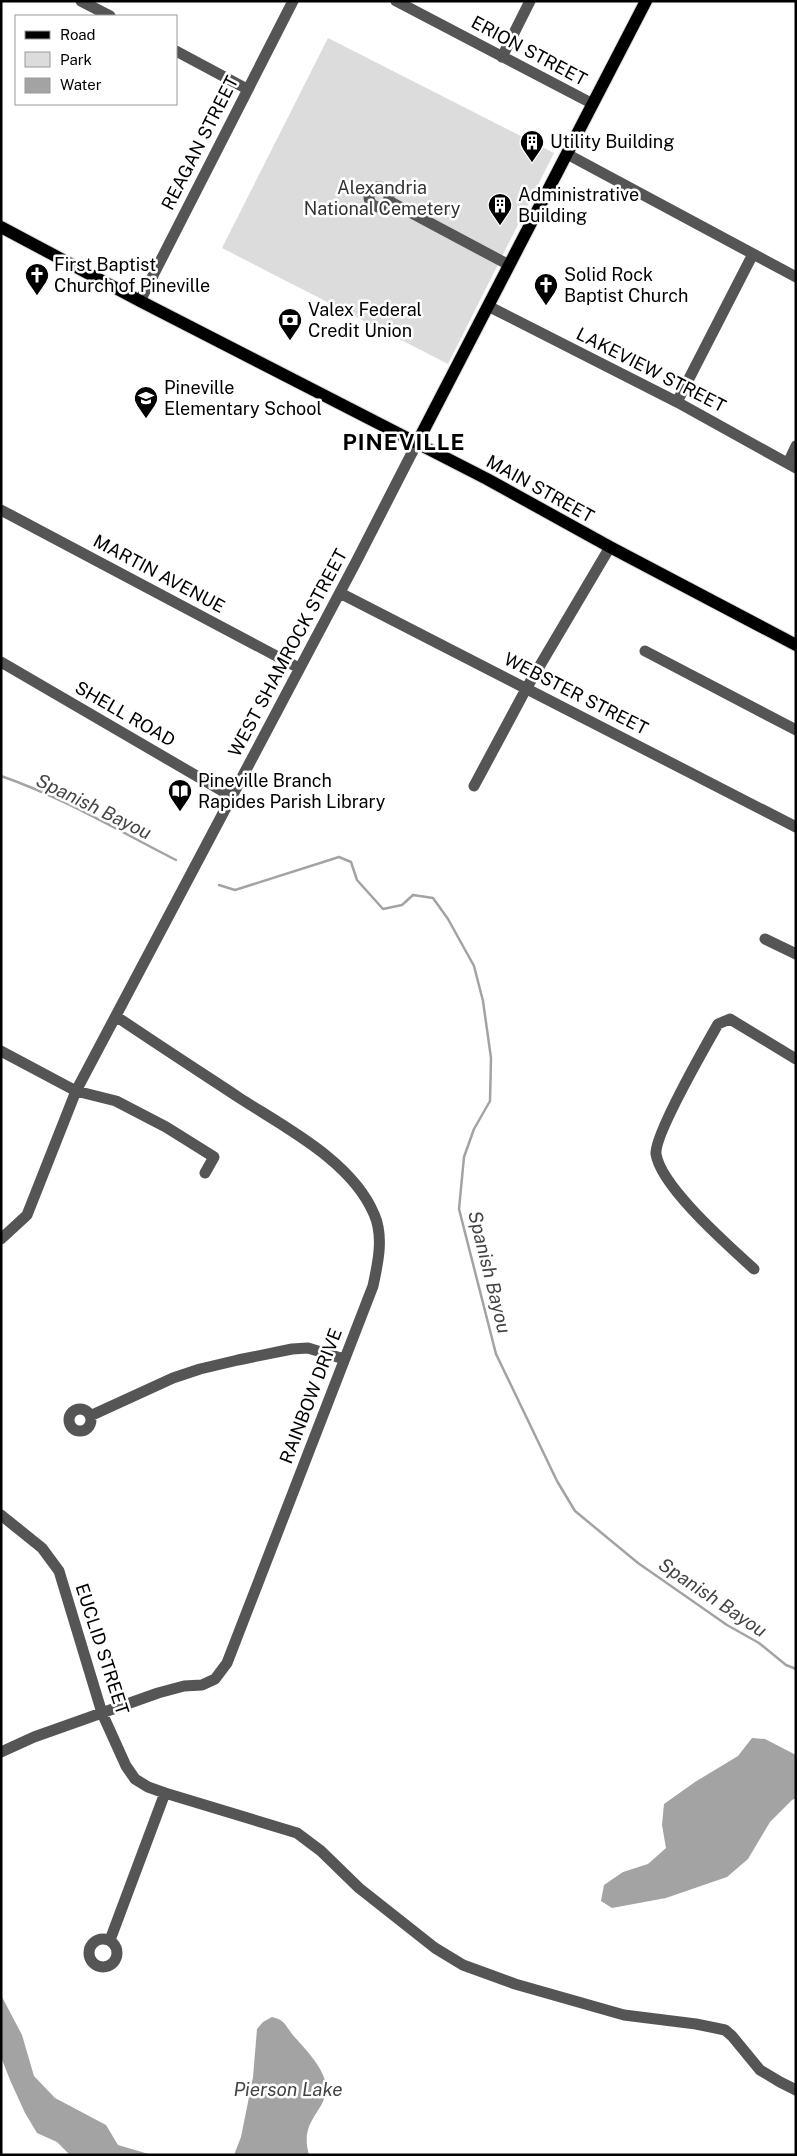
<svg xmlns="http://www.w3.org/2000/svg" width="797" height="2156" font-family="'Public Sans',sans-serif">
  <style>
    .green { fill: #dcdcdc }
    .water { fill: #a3a3a3 }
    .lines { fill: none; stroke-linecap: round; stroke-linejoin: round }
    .stream { stroke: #a3a3a3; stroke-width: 2.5 }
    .major-casing { stroke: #dbdbdb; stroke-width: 14 }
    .minor { stroke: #555; stroke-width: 11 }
    .major { stroke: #000; stroke-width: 12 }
    .labels { text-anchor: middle; stroke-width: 5; stroke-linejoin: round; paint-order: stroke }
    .street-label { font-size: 18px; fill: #000; stroke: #fff }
    .poi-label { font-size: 18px; fill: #000; stroke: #fff; text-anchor: start }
    .park-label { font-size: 18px; fill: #333; stroke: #fff }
    .water-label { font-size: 19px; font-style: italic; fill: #444; stroke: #fff }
    .district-label { font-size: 22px; font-weight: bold; letter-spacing: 1px; fill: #000; stroke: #fff }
  </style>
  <rect width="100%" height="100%" fill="#fff"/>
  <path class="green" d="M328 38 554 153 448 364 222 248Z"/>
  <path class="water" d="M752 1738 765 1739 796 1755V1798L792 1800 770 1822 748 1859 727 1877 666 1898 612 1908 601 1901 604 1885 623 1872 648 1864 666 1848 662 1825 664 1804 695 1782 738 1756Z
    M1 1995 22 2035 34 2076 55 2098 106 2125 118 2145 152 2155H70L57 2142 37 2133 25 2113 10 2080 1 2057Z
    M272 2017C275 2018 280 2019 283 2022 286 2025 289 2030 292 2034 304 2048 327 2070 326 2089 325 2113 299 2120 309 2155H234L241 2137 253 2077 257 2029 263 2022Z"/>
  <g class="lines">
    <path class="stream" d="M1 776C62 797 119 831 176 860
      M219 885 235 890 339 857 351 862 357 880 383 909 402 905 413 895 433 898 448 919 474 966 483 1001 491 1058 490 1101 474 1129 464 1157 459 1209 496 1354 557 1481 575 1511 638 1563 727 1625 759 1643 786 1665 796 1669"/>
    <g class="major-casing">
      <path id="major" d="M1 227 140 301 487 479 610 547 796 645
        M417 443 646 1"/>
    </g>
    <path class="minor" d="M81 1 110 16
      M396 1 593 104
      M176 51 247 89
      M502 57 530 1
      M567 154 796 277
      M369 197a10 10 0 1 1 20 0a10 10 0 1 1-20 0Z
      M389 201 509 265
      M140 301 293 1
      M488 306 677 402 796 468
      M677 402 753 254
      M788 463 796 446
      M1 510 299 668
      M340 593 796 827
      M645 651 796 730
      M1 662 231 796
      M474 786 526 689 610 547
      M765 939 796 954
      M1 1051 76 1091 116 1101 166 1127 214 1157 205 1173
      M1 1239 27 1215 76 1091 356 562 417 443
      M754 1269C729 1246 661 1187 656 1154 654 1136 706 1045 718 1024L730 1019 796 1059
      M69 1420a11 11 0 1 1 22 0a11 11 0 1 1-22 0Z
      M90 1416 173 1378 200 1369 238 1360 292 1349 308 1348 344 1359
      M1 1515 42 1548 59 1571 102 1713 126 1766 135 1779 148 1787 165 1793 297 1833 321 1851 359 1888 435 1948 463 1965 515 1984 624 2015 696 2024 725 2030 732 2036 760 2070 780 2082 796 2090
      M1 1752 34 1737 158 1693 184 1686 202 1685 215 1679 227 1663 373 1286C378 1263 384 1236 374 1214 352 1161 284 1127 238 1097 197 1070 157 1044 117 1017
      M89 1953a14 14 0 1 1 28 0a14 14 0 1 1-28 0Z
      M110 1940 165 1793"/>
    <use href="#major" class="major"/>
  </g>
  <defs>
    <g id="building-pin" transform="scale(1.25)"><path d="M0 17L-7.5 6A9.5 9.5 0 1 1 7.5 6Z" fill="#000" stroke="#fff"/><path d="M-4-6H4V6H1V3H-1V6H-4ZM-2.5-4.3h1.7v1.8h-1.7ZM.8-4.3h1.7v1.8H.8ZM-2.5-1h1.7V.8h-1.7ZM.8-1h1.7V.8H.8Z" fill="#fff"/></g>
    <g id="church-pin" transform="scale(1.25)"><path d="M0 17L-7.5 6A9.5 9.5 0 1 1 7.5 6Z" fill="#000" stroke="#fff"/><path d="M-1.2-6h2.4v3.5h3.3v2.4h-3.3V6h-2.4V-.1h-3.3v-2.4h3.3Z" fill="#fff"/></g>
    <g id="bank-pin" transform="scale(1.25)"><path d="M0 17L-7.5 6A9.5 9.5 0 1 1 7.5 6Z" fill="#000" stroke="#fff"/><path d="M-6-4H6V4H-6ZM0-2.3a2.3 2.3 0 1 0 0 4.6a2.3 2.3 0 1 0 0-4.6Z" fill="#fff"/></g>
    <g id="school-pin" transform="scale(1.25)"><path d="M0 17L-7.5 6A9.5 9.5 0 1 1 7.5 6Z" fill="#000" stroke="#fff"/><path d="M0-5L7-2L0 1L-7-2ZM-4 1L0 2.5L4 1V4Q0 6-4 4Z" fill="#fff"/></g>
    <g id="library-pin" transform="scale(1.25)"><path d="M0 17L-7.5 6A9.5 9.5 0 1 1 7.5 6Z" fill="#000" stroke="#fff"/><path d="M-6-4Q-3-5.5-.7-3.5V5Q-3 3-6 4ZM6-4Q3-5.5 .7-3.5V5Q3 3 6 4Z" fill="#fff"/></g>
  </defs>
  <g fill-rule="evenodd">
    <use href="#building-pin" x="532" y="142"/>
    <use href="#building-pin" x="500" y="205"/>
    <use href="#church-pin" x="37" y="275"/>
    <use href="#church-pin" x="546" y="285"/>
    <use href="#bank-pin" x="290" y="320"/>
    <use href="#school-pin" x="146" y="398"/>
    <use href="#library-pin" x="180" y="791"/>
  </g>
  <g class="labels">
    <g class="street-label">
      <text transform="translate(529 51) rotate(28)" y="6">ERION STREET</text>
      <text transform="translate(200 143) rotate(-63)" y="6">REAGAN STREET</text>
      <text transform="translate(651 370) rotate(27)" y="6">LAKEVIEW STREET</text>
      <text transform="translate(540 489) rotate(29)" y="6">MAIN STREET</text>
      <text transform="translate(159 574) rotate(28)" y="6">MARTIN AVENUE</text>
      <text transform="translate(288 653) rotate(-62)" y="6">WEST SHAMROCK STREET</text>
      <text transform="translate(576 694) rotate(27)" y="6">WEBSTER STREET</text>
      <text transform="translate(125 714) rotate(30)" y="6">SHELL ROAD</text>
      <text transform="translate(311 1396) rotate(-69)" y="6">RAINBOW DRIVE</text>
      <text transform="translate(102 1649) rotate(72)" y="6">EUCLID STREET</text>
    </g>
    <g class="poi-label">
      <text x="550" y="148">Utility Building</text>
      <text x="518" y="201">Administrative<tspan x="518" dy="21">Building</tspan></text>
      <text x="54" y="271">First Baptist<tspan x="54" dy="21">Church of Pineville</tspan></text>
      <text x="564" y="281">Solid Rock<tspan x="564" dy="21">Baptist Church</tspan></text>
      <text x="308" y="316">Valex Federal<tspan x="308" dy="21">Credit Union</tspan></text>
      <text x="164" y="394">Pineville<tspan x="164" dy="21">Elementary School</tspan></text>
      <text x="198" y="787">Pineville Branch<tspan x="198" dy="21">Rapides Parish Library</tspan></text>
    </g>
    <g class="park-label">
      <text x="382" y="194">Alexandria<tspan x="382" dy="21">National Cemetery</tspan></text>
    </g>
    <g class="water-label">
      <text transform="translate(94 806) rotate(26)" y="7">Spanish Bayou</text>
      <text transform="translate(490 1272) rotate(76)" y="7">Spanish Bayou</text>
      <text transform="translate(713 1597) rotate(34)" y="7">Spanish Bayou</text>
      <text x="288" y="2096">Pierson Lake</text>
    </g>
    <g class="district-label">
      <text x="404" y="450">PINEVILLE</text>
    </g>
  </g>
  <rect width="797" height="2156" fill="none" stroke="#000000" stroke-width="5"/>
  <rect x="15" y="15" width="162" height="90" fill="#ffffff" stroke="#999999"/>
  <rect x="25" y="31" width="25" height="8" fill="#000000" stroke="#999999"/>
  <text x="60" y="40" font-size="15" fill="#000000">Road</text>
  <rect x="25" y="52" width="25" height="15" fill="#dcdcdc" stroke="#999999"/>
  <text x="60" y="65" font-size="15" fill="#000000">Park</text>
  <rect x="25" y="78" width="25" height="15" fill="#a3a3a3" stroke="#999999"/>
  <text x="60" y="90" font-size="15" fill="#000000">Water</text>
</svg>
